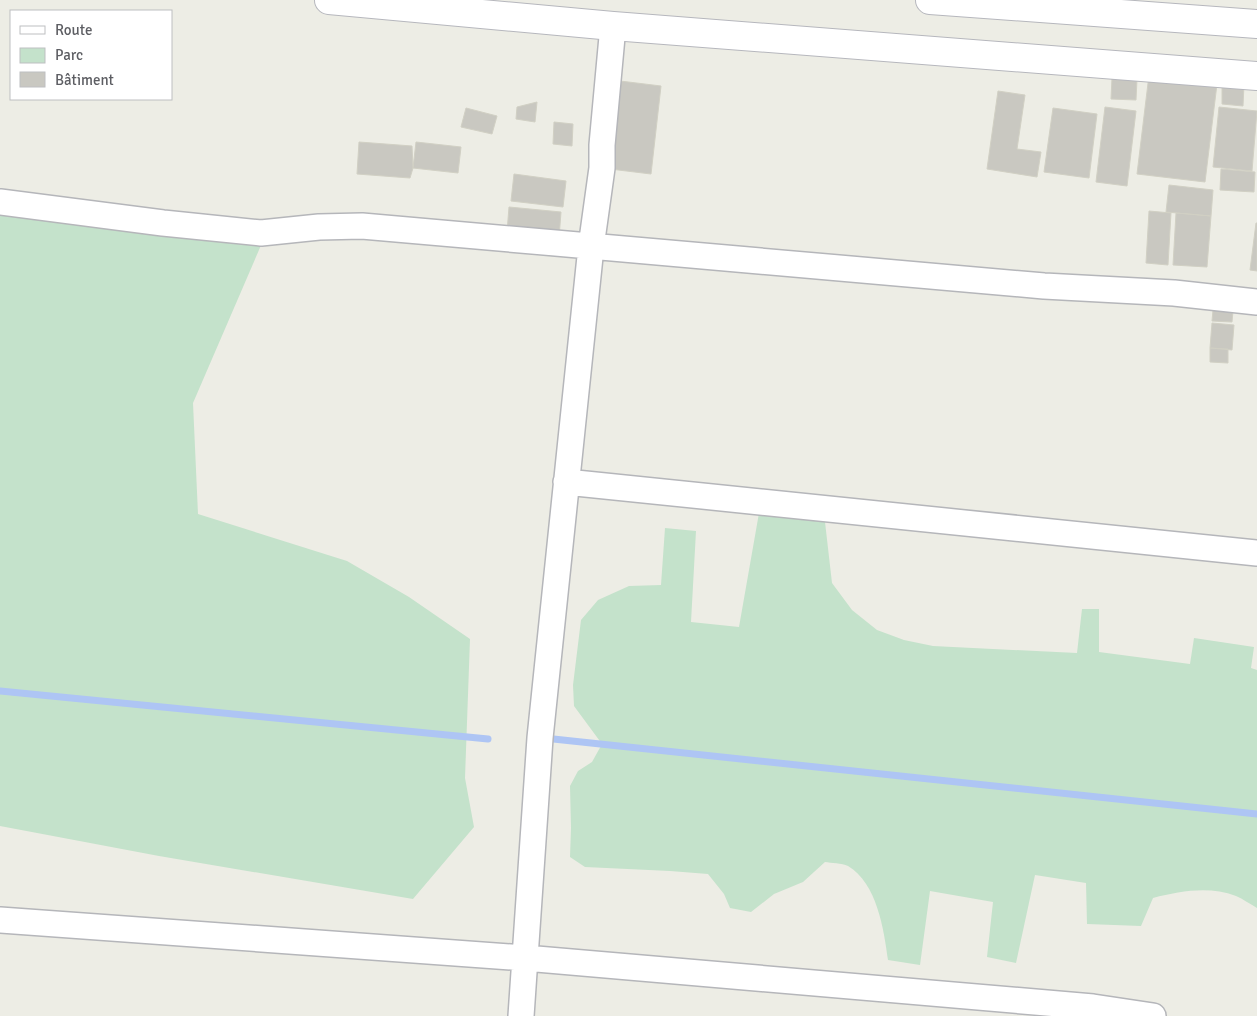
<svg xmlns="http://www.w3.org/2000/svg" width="1257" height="1016" font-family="Signika,sans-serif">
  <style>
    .green { fill: #c4e2cb }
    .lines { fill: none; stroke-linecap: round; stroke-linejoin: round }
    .stream { stroke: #aec5f4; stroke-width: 7 }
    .building { fill: #c9c8c1; stroke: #d1d0c4 }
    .street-casing { stroke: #b5b6ba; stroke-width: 28 }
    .secondary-casing { stroke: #b6b7bd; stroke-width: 30 }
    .street { stroke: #fff; stroke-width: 25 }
    .secondary { stroke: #fff; stroke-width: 28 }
  </style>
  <rect width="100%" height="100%" fill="#edede5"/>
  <path class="green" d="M0 211 265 236 193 403 198 514 347 561 409 597 470 639 465 778 474 827 413 899 159 856 0 826Z
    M759 513 825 522 832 583 852 610 877 630 904 640 933 646 1077 653 1082 609H1099V652L1190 664 1194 638 1254 647 1251 668 1257 670V908C1250 904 1243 899 1236 896 1209 886 1181 891 1153 898L1141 926 1087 924 1086 883 1035 875 1016 963 987 957 993 902 930 891 920 965 888 960C884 930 877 883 848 866 842 863 831 863 825 862L803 882 774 894 751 912 730 908 724 894 708 874 670 871 585 867 570 857 571 828 570 786 578 771 592 762 602 744 574 706 573 685 581 620 598 600 629 586 661 585 665 528 696 531 691 622 739 627Z"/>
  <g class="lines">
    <path class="stream" d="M0 691 488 739
      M544 738 1257 814"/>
  </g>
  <path class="building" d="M1149 75 1217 84 1205 182 1137 174Z
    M1112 78 1137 79 1136 100 1111 99Z
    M612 80 661 86 651 174 602 168Z
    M1222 84H1244L1243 106 1222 104Z
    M998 91 1025 95 1017 149 1041 152 1037 177 987 169Z
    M537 102 535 122 516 119 517 107Z
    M1105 107 1136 111 1127 186 1096 182Z
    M1219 107 1257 111 1252 171 1213 167Z
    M466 108 497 116 492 134 461 127Z
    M1053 108 1097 114 1089 178 1044 172Z
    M554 122 573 124 572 146 553 144Z
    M359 142 412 146 413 168 410 178 357 174Z
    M416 142 461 147 458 173 413 168Z
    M1221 169 1255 172 1254 192 1220 190Z
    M514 174 566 181 563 207 511 201Z
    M1169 185 1213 190 1211 216 1166 212Z
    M509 207 561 212 559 238 507 232Z
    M1149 211 1171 213 1168 265 1146 263Z
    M1176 213 1211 216 1207 267 1173 265Z
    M1256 223H1257V271L1250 270Z
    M1213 310 1233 311 1232 322 1212 321Z
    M1212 323 1234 325 1232 350 1210 348Z
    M1210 348 1228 349V363L1210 362Z"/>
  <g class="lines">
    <g class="street-casing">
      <path id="street" d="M0 202 163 223 261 233 319 227 362 226 1044 286 1174 293 1257 302
        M566 482 1257 553
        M0 920 525 958 1093 1007 1153 1016
        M521 1016 540 738 591 247 602 168V145L613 26"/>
    </g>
    <g class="secondary-casing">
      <path id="secondary" d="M329 0 613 26 1257 76
        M930 0 1257 24"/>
    </g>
    <use href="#street" class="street"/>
    <use href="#secondary" class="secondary"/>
  </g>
  <rect x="10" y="10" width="162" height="90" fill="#ffffff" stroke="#bebfc1"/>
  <rect x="20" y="26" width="25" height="8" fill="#ffffff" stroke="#bebfc1"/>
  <text x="55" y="35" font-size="15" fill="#5d5e63">Route</text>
  <rect x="20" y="48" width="25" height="15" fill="#c4e2cb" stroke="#bebfc1"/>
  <text x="55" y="60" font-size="15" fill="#5d5e63">Parc</text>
  <rect x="20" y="72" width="25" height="15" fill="#c9c8c1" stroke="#bebfc1"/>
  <text x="55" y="85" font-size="15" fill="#5d5e63">Bâtiment</text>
</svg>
